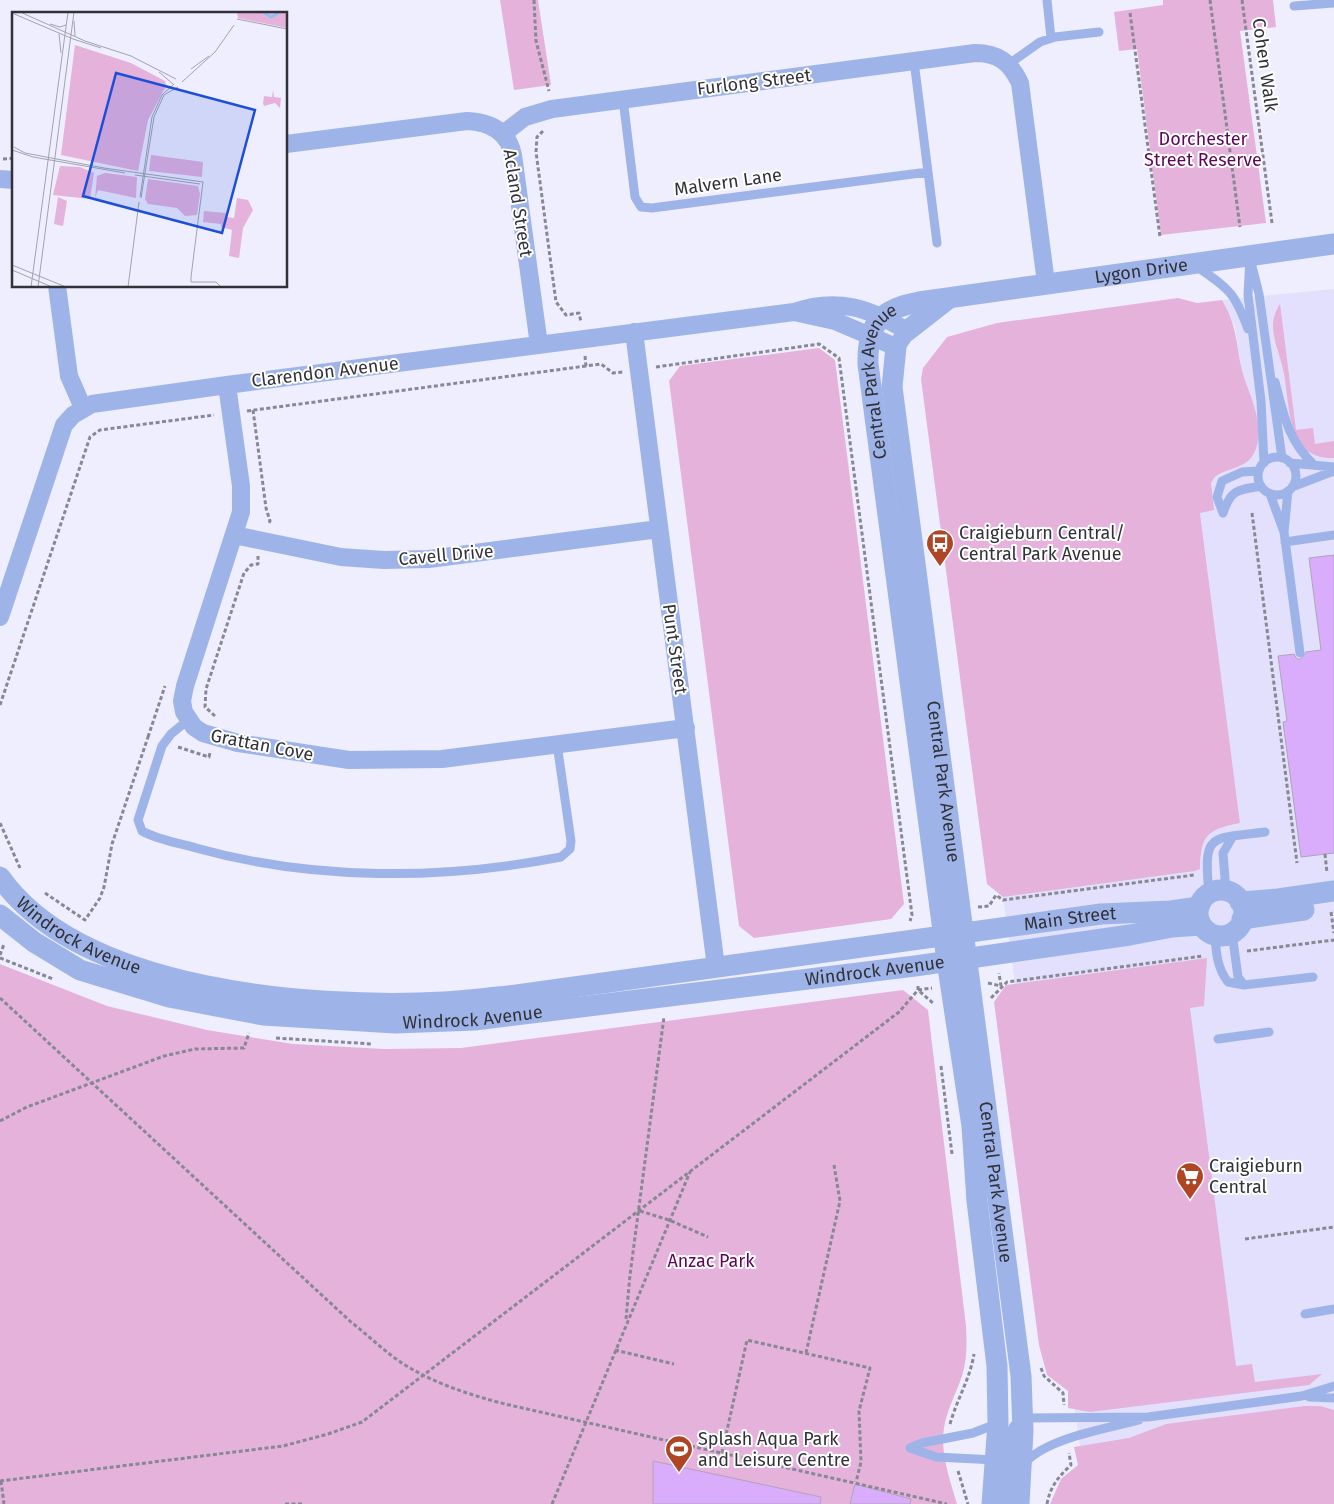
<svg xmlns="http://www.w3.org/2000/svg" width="1334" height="1504" font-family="'Fira Sans',sans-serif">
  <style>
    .built { fill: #e2e0fc }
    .green { fill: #e5b2dc }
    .building { fill: #daadfc; stroke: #aea4b6 }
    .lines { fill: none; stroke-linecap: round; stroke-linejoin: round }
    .path { stroke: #888894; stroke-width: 3; stroke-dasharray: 4 2.5; stroke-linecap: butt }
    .service { stroke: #9eb4e9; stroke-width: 9 }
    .minor { stroke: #9eb4e9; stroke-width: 18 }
    .tertiary { stroke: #9eb4e9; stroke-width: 21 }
    .labels { text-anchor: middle; stroke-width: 4; stroke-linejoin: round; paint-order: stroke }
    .street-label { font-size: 18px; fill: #313139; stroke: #fff }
    .park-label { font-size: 18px; fill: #5f0559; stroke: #fff }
    .poi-label { font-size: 18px; fill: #313139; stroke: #fff; text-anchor: start }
    .inset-river { fill: none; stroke: #87c2f4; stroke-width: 2.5 }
    .inset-road { fill: none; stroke: #a3a2af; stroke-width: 1 }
    .view { fill: #1d4ed8; fill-opacity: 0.15; stroke: #1d4ed8; stroke-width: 2.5 }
    .inset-edge { fill: none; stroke: #313139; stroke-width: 2.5 }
  </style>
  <rect width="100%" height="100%" fill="#efeefe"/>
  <path class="built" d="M1334 289V1504H1088L1003 897 1195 871 1200 869 1201 849 1203 840 1210 832 1221 827 1240 823 1200 512 1211 492V483L1214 478 1252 457 1257 432V419L1241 367 1235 327 1222 300Z"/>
  <path class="green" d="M500 0H538L551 85 514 90Z
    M1163 0H1273L1276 27 1240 31 1266 223 1161 235 1137 49 1119 51 1114 12 1163 5Z
    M1178 298 1197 303 1222 300C1236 324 1236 340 1241 366 1247 393 1269 427 1253 455 1245 469 1225 468 1214 478L1211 483 1214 510 1200 513 1240 823C1206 830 1201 835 1200 869L1195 871 1003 897 987 884 921 379 923 368 947 337 997 323Z
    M1280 304 1296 430 1313 428 1315 444 1334 441V458C1287 460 1290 407 1284 374 1280 349 1264 328 1280 304Z
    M819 348 835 360 904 904 891 919 754 938 739 926 669 381 680 366Z
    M1207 958 1204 1006 1190 1008 1236 1366 1252 1364 1255 1382 1322 1374 1309 1385 1090 1412 1068 1408V1391L1047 1375 1039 1345 994 1002 1006 985Z
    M0 964 107 1006 207 1030 293 1044 384 1049 461 1048 903 990 928 1010 966 1326C967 1344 967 1360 962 1376 956 1394 947 1409 944 1428 940 1453 950 1480 957 1504H0Z
    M1304 1406H1320L1334 1410V1504H1050L1061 1479 1078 1465 1074 1447 1129 1438 1166 1424Z"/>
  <path class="building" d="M1334 555V853L1301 857 1283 722 1287 721 1278 656 1294 654 1297 659H1301L1306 652 1321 650 1309 558Z
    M653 1461 821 1497 820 1504H653Z
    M855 1484 911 1499 910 1504H850Z"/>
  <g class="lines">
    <path class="path" d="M534 0 536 41 549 91
      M1210 0 1240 227
      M1242 0 1272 223
      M1130 13 1160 237
      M543 131 537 137 536 152 556 302 566 315 579 313 581 322
      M3 159 14 158
      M585 356 586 366 601 364 613 373 623 372
      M656 367 819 344 839 358 912 915 910 921
      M253 410 266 508 270 521 268 525
      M247 411 586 366
      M1252 513 1297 863
      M0 705 90 437 100 430 214 415
      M215 716 205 707 206 689 244 573 251 565 258 564V556
      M148 737 165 686
      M178 747 209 757 210 753
      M0 823 20 868
      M1325 854 1327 873
      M45 893 85 920 100 898 104 887 112 844 148 737 151 738
      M978 907 989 906 996 895 1003 900 1194 875
      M1331 912 1334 933
      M1247 951 1334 940
      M0 955 4 944
      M0 958 53 979
      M988 983 1001 986 999 973
      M918 986V990L933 1003
      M0 998 351 1322C369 1336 386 1353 405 1365 436 1384 470 1395 505 1404L947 1504
      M991 998 1007 982 1203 956
      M276 1038 372 1044
      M941 1066 952 1154
      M0 1121 27 1107 164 1056 195 1049 244 1048 249 1033
      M640 1211 669 1220 708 1237
      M1245 1239 1334 1227
      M626 1319 630 1275 664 1017
      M615 1350 674 1364
      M806 1353 840 1201 834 1165
      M1041 1368 1044 1376 1063 1393 1064 1405
      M950 1424C957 1399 970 1379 974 1354
      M722 1453 747 1340 870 1368 859 1411 861 1462 856 1482
      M958 1471 968 1504
      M0 1481 283 1446 328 1434 362 1422 899 1012 918 990 932 988
      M1 1481 4 1504
      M285 1504H304
      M552 1504 690 1172
      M1047 1504C1050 1487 1058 1477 1071 1465L1069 1453"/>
    <path class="service" d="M1047 0 1051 38
      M1294 6 1334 3
      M1009 64 1040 42 1055 37 1099 32
      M623 99 635 197 641 207 652 208 928 172 914 61
      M928 172 937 243
      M1250 257 1248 295 1261 401 1264 463
      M1196 266C1229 289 1234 291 1248 329
      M1252 266 1259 294 1282 458
      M1275 382C1284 416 1288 440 1314 465
      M1258 476a19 19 0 1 1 38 0a19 19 0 1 1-38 0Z
      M1290 463 1334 467
      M1292 487 1334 471
      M1270 494 1284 532 1288 491
      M1223 513 1217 497 1222 481 1242 472 1259 471
      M1223 513C1231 489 1238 490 1261 486
      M1284 532 1300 653
      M1285 542 1334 535
      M188 720 171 734 162 746 138 820 142 831C158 840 179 843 196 848 314 881 442 880 561 857L570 849 571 841 557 744
      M1226 891 1223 853 1233 836
      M1209 893C1203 832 1210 839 1265 832
      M1232 933 1238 977 1244 985
      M1215 935C1216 952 1217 968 1228 982L1244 985 1313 977
      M1218 1039 1269 1032
      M1305 1314 1334 1309
      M1309 1397 1334 1398
      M910 1448 922 1443 973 1433 996 1424
      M910 1448 936 1457 996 1460
      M1024 1464C1046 1438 1106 1429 1139 1420
      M1005 1504 1011 1432C1014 1422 1019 1421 1028 1418L1148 1417 1302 1396 1334 1386"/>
    <path class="minor" d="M503 134 525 117 552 109 975 53C998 53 1010 62 1020 83L1046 283
      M286 144 467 121C490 122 508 131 513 155L539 345
      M0 179 14 180
      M57 286 69 376 83 408
      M634 332 716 967
      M227 385 241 486V512L185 686 182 701 184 712 194 727 203 733 238 743 349 760 442 759 686 728
      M234 535 341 557 384 560 429 559 659 529
      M0 617 64 425 73 415 92 404 227 385 794 312C837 297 870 308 907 331L896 347 835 321 794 312"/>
    <g class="tertiary">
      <path d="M907 331 948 299"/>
      <path id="s1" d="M896 347 892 387 1021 1376 1023 1431 1019 1504"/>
      <path id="s2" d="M0 877C81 992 314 1009 444 1002 465 1001 486 998 508 996L1101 914 1171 911 1199 907"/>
      <circle cx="1221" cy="913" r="23"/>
      <path d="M1240 902 1278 899 1334 891"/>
      <path id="s3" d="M0 915 34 942 80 970 169 997 263 1015 395 1023 475 1020 915 966 1130 935 1172 927 1201 925"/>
      <path d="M1242 919 1304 910"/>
      <path id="s4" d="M992 1504 998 1423 997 1366 977 1201 972 1126 947 961 868 364C867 324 880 309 919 302L1334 244"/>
    </g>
  </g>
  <defs>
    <g id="bus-pin" transform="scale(1.4375)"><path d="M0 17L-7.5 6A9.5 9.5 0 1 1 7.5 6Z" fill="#ae4626" stroke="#fff"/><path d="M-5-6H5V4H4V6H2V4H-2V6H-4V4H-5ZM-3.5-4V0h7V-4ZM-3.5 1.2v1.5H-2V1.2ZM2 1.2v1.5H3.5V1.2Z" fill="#fff"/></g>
    <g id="supermarket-pin" transform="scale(1.4375)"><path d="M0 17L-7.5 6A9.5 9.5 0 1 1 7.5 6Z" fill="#ae4626" stroke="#fff"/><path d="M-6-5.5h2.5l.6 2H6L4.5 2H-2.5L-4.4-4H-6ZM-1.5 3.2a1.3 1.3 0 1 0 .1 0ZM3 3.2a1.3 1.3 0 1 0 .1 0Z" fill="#fff"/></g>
    <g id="stadium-pin" transform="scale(1.4375)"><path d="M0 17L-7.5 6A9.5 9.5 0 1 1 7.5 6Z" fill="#ae4626" stroke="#fff"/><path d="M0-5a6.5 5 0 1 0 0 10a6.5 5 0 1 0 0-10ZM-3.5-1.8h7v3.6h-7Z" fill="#fff"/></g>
  </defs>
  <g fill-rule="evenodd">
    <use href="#bus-pin" x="940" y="543"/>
    <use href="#supermarket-pin" x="1190" y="1176"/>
    <use href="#stadium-pin" x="679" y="1449"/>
  </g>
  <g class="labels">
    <g class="street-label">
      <text transform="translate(1265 65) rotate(82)" y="6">Cohen Walk</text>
      <text transform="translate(754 82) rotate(-7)" y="6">Furlong Street</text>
      <text transform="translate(728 182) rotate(-8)" y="6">Malvern Lane</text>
      <text transform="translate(518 203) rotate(81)" y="6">Acland Street</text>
      <text dy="6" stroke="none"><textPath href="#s4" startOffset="1464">Lygon Drive</textPath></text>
      <text transform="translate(325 372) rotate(-7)" y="6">Clarendon Avenue</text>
      <text dy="6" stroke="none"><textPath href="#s4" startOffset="1134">Central Park Avenue</textPath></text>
      <text transform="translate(446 555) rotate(-5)" y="6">Cavell Drive</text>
      <text transform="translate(675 649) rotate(82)" y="6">Punt Street</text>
      <text transform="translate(262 745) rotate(11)" y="6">Grattan Cove</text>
      <text dy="6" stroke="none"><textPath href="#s1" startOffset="438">Central Park Avenue</textPath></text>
      <text dy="6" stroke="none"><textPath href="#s2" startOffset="1109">Main Street</textPath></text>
      <text dy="6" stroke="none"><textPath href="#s2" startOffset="100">Windrock Avenue</textPath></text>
      <text dy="6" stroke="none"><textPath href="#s3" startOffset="901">Windrock Avenue</textPath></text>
      <text dy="6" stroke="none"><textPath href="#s3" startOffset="496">Windrock Avenue</textPath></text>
      <text dy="6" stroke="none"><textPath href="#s1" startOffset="842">Central Park Avenue</textPath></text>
    </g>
    <g class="park-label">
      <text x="1203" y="145">Dorchester<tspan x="1203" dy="21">Street Reserve</tspan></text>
      <text x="711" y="1267">Anzac Park</text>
    </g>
    <g class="poi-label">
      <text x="959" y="539">Craigieburn Central/<tspan x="959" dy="21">Central Park Avenue</tspan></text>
      <text x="1209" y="1172">Craigieburn<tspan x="1209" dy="21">Central</tspan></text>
      <text x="698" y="1445">Splash Aqua Park<tspan x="698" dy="21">and Leisure Centre</tspan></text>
    </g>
  </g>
  <g transform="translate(12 12)">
    <rect width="275" height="275" fill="#efeefe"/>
    <path d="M225 0H275V16L226 6ZM63 33 119 51 153 69 154 74 136 108 126 159 49 143ZM261 78 262 85 269 86 268 96 263 91 252 94 251 91 252 84 260 85ZM139 143 191 150 190 165 137 159ZM48 154 68 155 82 161 78 187 41 183ZM93 161 125 165 124 186 86 178 83 186 85 164ZM136 167 186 174 188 182 185 203 173 204 165 196 136 192 133 187ZM46 185 55 189 51 214 42 212ZM225 186 236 188 241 198 231 216 227 246 217 244 220 218 209 215V212L191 210 192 199 214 201V205L222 206Z" fill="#e5b2dc"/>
    <path class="inset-river" d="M251 0 259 5 268 0"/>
    <path class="inset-road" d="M8 0 73 29 119 44 164 67M0 1 61 27 89 36M225 7 275 17M62 9 63 24M38 12 48 15 54 13M47 22 49 41M179 57 197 44M147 60 161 72M170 70 203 40 222 13M2 135 13 141 92 156 191 170 179 265M0 138 21 145 113 161M123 163 188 172M128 185 140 105 150 83 162 72M129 186 142 105 152 83 166 75M0 253 54 275M0 258 40 275M179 265V270H204L209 275M19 275 56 0M26 275 62 0M116 275 127 190"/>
    <path class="view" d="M104 61 243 98 210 221 71 184Z"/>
    <rect width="275" height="275" class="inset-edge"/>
  </g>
</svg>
